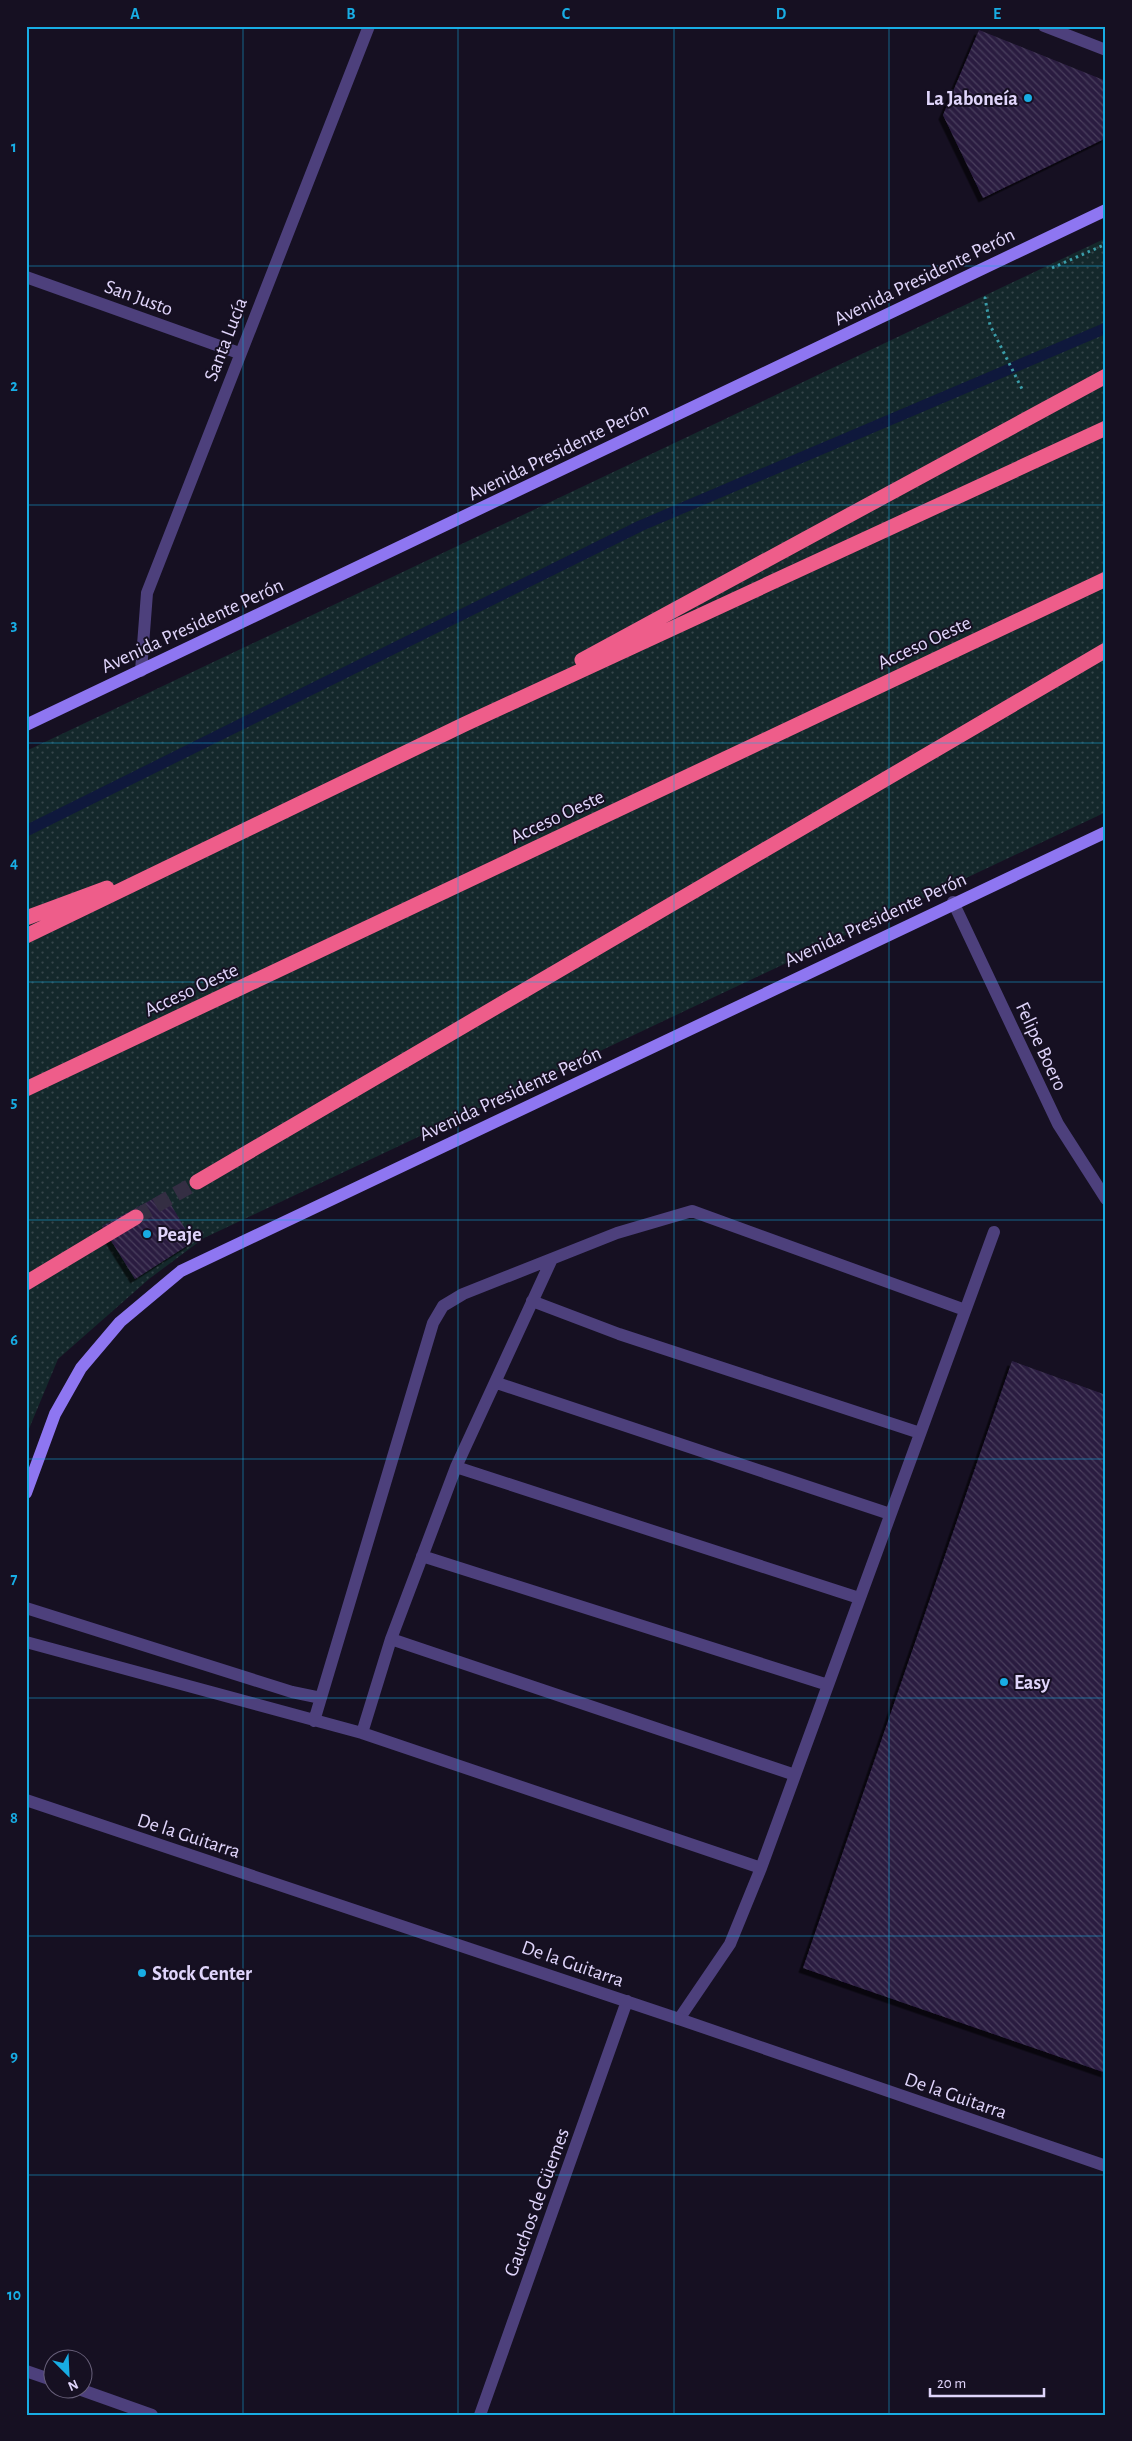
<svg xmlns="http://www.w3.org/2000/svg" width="1132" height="2441" font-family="'Alegreya Sans',sans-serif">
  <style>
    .grass { fill: url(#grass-dots) }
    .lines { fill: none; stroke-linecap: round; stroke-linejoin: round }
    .stream { stroke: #0f183c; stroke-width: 11 }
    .building { fill: url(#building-back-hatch); filter: url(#shadow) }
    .highway-tunnel { stroke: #342e43; stroke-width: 15; stroke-dasharray: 15 8; stroke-linecap: butt }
    .path { stroke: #3b9da9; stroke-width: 3; stroke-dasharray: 2.5 4; stroke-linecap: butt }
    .lane { stroke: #4d407c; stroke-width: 12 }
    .street { stroke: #4d407c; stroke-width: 12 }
    .secondary { stroke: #8e76f1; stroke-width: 12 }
    .highway { stroke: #ee5d8a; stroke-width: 15 }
    .grid { fill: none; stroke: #18ade4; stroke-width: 1; stroke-opacity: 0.55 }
    .poi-dot { fill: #18ade4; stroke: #161022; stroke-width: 2 }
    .labels { text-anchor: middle; stroke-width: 4; stroke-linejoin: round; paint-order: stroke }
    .poi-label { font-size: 20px; font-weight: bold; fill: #e0d5fb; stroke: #161022; text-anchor: start }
    .street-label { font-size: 20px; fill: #e0d5fb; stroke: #161022 }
    .neatline { fill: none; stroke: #18ade4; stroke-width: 2 }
    .grid-label { font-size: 16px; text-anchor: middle; font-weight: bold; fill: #18ade4 }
  </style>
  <defs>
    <pattern id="grass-dots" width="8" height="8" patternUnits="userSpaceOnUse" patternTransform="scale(1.25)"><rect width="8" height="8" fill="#14282b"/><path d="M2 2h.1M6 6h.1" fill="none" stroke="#36464b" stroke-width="1.8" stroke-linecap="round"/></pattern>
    <pattern id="building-back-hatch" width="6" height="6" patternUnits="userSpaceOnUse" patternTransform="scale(1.25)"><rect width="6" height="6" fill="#2b1e41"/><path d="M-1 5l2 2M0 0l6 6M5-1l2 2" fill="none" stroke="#493e5d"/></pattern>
    <filter id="shadow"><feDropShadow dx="-4.5" dy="4.5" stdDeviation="0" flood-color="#0009"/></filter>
  </defs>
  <rect width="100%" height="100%" fill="#161022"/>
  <path class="grass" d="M1106 238V812L204 1238 149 1279 58 1359 26 1436V751Z"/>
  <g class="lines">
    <path class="stream" d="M26 831 640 526 1106 328"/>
  </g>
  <path class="building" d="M979 30 1106 81V138L983 198 943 115Z
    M164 1193 193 1242 135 1279 102 1226Z
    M1012 1361 1106 1395V2073L803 1968Z"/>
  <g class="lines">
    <path class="highway-tunnel" d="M136 1217 197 1182"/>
    <path class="path" d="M1052 268 1106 244
      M986 297 985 298 990 325 1023 391"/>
    <path class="lane" d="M532 1301 619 1334 920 1433
      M497 1383 890 1514
      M456 1467 859 1598
      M422 1556 828 1685
      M26 1608 292 1692 321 1698
      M391 1639 795 1775
      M26 1642 362 1733 761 1868
      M314 1721 433 1323 443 1306 463 1294 617 1233 692 1211 965 1310
      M362 1733 391 1639 456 1467 551 1261
      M679 2019 730 1944 761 1868 994 1232"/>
    <path class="street" d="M1044 26 1106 50
      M26 277 239 353
      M141 671 147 593 369 26
      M953 902 1058 1124 1106 1199
      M26 1800 679 2019 1106 2166
      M26 2371 52 2380
      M76 2388 152 2415
      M480 2415 627 2001"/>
    <path class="secondary" d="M26 725 1106 210
      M26 1493 55 1414 81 1368 120 1322 181 1271 1106 832"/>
    <path class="highway" d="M582 660 1106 376
      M26 918 107 888
      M26 936 465 724 1106 428
      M26 1089 1106 579
      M197 1182 1106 650
      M26 1283 136 1217"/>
  </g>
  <path class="grid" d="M243 26V2415M458 26V2415M674 26V2415M889 26V2415M26 266H1106M26 505H1106M26 743H1106M26 982H1106M26 1220H1106M26 1459H1106M26 1698H1106M26 1936H1106M26 2175H1106"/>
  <g class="poi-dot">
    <circle cx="1028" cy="98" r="5"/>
    <circle cx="147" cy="1234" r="5"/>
    <circle cx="1004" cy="1682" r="5"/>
    <circle cx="142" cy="1973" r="5"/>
  </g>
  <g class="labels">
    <g class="poi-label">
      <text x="1018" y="105" text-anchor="end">La Jaboneía</text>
      <text x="157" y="1241">Peaje</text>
      <text x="1014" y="1689">Easy</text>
      <text x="152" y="1980">Stock Center</text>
    </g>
    <g class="street-label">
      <text transform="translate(924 276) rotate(-26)" y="7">Avenida Presidente Perón</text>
      <text transform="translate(139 297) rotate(20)" y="7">San Justo</text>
      <text transform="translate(225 339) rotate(-69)" y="7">Santa Lucía</text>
      <text transform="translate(558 451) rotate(-26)" y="7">Avenida Presidente Perón</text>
      <text transform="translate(192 625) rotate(-25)" y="7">Avenida Presidente Perón</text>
      <text transform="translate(924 642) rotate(-25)" y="7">Acceso Oeste</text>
      <text transform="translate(557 816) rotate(-25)" y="7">Acceso Oeste</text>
      <text transform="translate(875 919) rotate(-25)" y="7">Avenida Presidente Perón</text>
      <text transform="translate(191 989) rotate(-25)" y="7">Acceso Oeste</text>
      <text transform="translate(1042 1046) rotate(65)" y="7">Felipe Boero</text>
      <text transform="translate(510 1093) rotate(-25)" y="7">Avenida Presidente Perón</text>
      <text transform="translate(189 1835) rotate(18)" y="7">De la Guitarra</text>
      <text transform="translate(573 1963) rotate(19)" y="7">De la Guitarra</text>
      <text transform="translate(956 2095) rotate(19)" y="7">De la Guitarra</text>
      <text transform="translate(536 2202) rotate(-70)" y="7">Gauchos de Güemes</text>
    </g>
  </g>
  <rect width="1132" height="2441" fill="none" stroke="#161022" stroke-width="55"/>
  <g transform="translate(68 2374) rotate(156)"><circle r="24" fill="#161022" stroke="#675f79"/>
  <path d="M0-4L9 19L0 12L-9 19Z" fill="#18ade4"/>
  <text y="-8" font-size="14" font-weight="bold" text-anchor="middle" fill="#e0d5fb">N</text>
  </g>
  <path d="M930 2388v8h114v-8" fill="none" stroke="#e0d5fb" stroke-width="2.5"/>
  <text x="937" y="2388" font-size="15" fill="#e0d5fb" stroke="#161022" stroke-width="4" paint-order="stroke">20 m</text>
  <rect x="28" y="28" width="1076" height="2386" class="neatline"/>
  <g class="grid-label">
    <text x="135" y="19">A</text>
    <text x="351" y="19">B</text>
    <text x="566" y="19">C</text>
    <text x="781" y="19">D</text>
    <text x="997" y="19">E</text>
    <text x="14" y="152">1</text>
    <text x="14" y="391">2</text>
    <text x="14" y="630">3</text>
    <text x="14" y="868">4</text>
    <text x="14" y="1107">5</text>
    <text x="14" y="1345">6</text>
    <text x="14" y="1584">7</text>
    <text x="14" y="1823">8</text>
    <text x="14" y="2061">9</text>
    <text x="14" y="2300">10</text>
  </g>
</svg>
